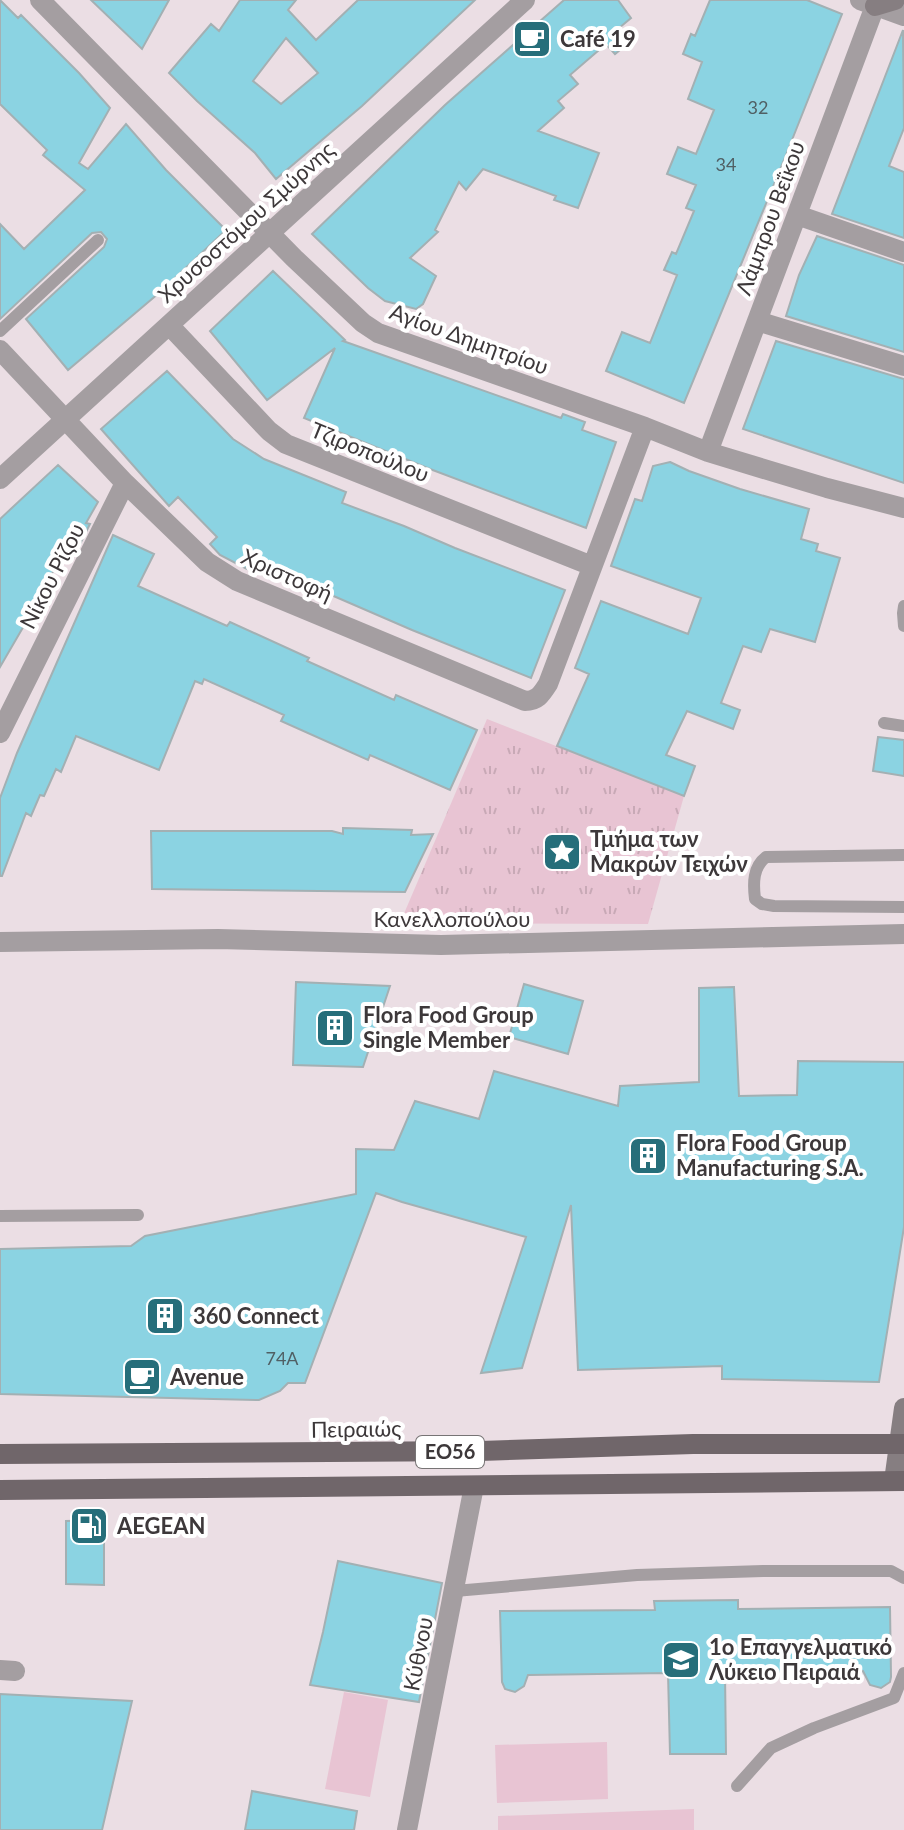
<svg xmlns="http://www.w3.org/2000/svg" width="904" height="1830" font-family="Lato,sans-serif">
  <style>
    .grass { fill: url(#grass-tufts) }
    .garden { fill: #e8c4d3 }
    .building { fill: #8bd3e2; stroke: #a3b0b3; stroke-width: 2; fill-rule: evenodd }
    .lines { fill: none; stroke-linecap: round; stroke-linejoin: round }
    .lane { stroke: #a49ea1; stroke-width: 12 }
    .street { stroke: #a49ea1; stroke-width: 20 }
    .secondary { stroke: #867e81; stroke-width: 20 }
    .primary { stroke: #70666a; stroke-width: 20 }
    .labels { text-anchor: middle; stroke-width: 8; stroke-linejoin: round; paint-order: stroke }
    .number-label { font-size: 18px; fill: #505f64 }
    .shield { fill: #fff; stroke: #777475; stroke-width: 2 }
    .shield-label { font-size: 20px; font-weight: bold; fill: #3d383a }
    .poi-label { font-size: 22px; font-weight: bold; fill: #3d383a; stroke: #fff; text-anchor: start }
    .street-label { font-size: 22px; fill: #3d383a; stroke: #fff }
  </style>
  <defs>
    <pattern id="grass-tufts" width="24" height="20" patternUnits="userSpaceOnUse" patternTransform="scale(2)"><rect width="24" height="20" fill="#e8c4d3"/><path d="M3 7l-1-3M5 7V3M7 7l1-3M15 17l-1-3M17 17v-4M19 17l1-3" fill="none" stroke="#c8a9b6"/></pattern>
  </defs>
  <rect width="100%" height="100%" fill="#ebdee4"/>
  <path class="grass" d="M487 719 684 796 648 924 400 923Z"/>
  <path class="garden" d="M344 1692 388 1700 370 1797 325 1789Z
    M607 1742 608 1799 497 1803 495 1745Z
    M694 1809V1830H498V1816Z"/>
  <path class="building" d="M0 0 18 18 21 15 79 73 110 108 79 163 88 169 126 124 166 170 226 230 159 293 68 370 26 319 104 247 107 239 101 232 92 233 0 319V224L24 249 85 190 43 155 47 150 0 104Z
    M91 0H169L142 49Z
    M240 0H296L288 10 316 40 358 0H475L362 106 276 179 255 153 197 101 169 73 211 24 219 31ZM286 38 318 73 281 104 253 81Z
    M564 0H618L631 18 619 28 631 41 615 54 606 44 570 75 578 84 558 101 564 108 538 131 599 153 578 208 554 200 556 196 483 169 466 190 459 182 435 230 438 232 410 258 436 276 423 304 416 309 385 301 368 288 312 234 445 105Z
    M710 0H807L842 14 786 155 684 403 606 371 622 332 650 343 677 275 664 270 672 252 676 254 694 211 686 208 696 185 667 174 678 147 696 154 714 110 688 99 702 62 683 54 691 34 695 36Z
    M903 30 904 128 889 166 904 172V238L832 214Z
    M817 236 904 265V352L786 316 799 275Z
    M273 271 345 340 343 341 561 418 563 414 585 422 582 430 616 442 586 528 430 469 304 418 335 348 267 400 210 331Z
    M776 341 904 379V483L743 429Z
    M167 371 233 439 264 459 346 492 342 503 404 526 455 548 565 590 531 678 412 630 255 562 247 569 220 555 210 544 217 537 178 497 169 506 101 429Z
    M670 462 689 471 740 489 809 509 801 539 818 544 816 551 840 558 815 642 770 629 761 652 743 646 721 703 740 710 733 729 687 711 666 755 695 766 684 796 557 746 589 674 575 668 601 601 688 634 701 598 611 566 635 499 642 501 653 466Z
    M58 465 98 502 86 523 90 524 79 546 69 540 36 605 0 667V519Z
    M113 535 154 554 138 586 227 626 230 622 309 658 307 661 394 700 396 695 477 730 450 790 370 755 368 760 281 721 284 715 204 679 202 684 195 681 159 770 76 736 61 772 56 769 44 796 40 795 31 816 26 813 2 876H0V798L17 753Z
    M878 737 904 740V776L873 771Z
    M343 828 412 830 411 835 433 834 405 892 152 889 151 831H332L343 834Z
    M296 982 390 986 363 1067 293 1065Z
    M524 984 583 1001 568 1054 509 1037Z
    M734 987 739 1096 797 1095 798 1061 904 1062V1227L879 1382 722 1379V1366L578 1370 571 1205 522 1368 481 1373 526 1237 402 1202 376 1193 305 1383H288L280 1391 259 1400 0 1394V1249L131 1246 145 1236 356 1194V1149L394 1150 415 1101 479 1119 494 1071 618 1106 620 1086 699 1082V988Z
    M104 1520V1585L66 1584V1521Z
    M338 1561 442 1583 419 1702 310 1685 323 1632Z
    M738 1600V1609L890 1607 891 1677 890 1682 881 1688 870 1685 863 1671 725 1673 726 1754H670L668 1673 528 1675 524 1686 515 1692 505 1689 502 1682 500 1611 655 1610 654 1601Z
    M0 1694 132 1701 102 1830H0Z
    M252 1791 357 1811 354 1830H245Z"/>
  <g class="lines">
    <path class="lane" d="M0 331 98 240
      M904 606 903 613 904 626
      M884 723 904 726
      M904 855 766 857C753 867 753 883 755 899L762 904 774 906 904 907
      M0 1216 138 1215
      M455 1591 637 1575 763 1571H891L904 1578
      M737 1786 771 1748 814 1728 894 1698 904 1673"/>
    <path class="street" d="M40 0 294 258 363 323 378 333 645 427 708 452 827 488 904 508
      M860 0 904 16
      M797 215 904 252
      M757 321 904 366
      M169 325 269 431 286 444 592 566
      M0 350 125 483 207 562 237 581 525 701C537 701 541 695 548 684L645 427
      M708 452 875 6V0
      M0 479 525 0
      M0 733 125 483
      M0 942 218 939 441 945 904 934
      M0 1670 15 1671
      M407 1830 474 1486"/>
    <path class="secondary" d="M875 6 895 0
      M894 1481 904 1408"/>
    <path class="primary" d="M0 1454 480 1451 693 1444H904
      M0 1490 904 1481"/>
  </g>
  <defs>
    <g id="cafe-square" transform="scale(2)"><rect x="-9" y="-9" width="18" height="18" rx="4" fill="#266e7a" stroke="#fff"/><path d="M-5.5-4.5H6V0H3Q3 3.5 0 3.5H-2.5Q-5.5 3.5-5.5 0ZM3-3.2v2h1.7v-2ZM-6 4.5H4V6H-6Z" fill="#fff"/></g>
    <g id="sight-square" transform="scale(2)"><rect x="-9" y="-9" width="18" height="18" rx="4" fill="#266e7a" stroke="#fff"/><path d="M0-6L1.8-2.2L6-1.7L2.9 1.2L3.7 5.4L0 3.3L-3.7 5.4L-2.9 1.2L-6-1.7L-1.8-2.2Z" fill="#fff"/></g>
    <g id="building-square" transform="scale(2)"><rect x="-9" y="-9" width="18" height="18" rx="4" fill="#266e7a" stroke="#fff"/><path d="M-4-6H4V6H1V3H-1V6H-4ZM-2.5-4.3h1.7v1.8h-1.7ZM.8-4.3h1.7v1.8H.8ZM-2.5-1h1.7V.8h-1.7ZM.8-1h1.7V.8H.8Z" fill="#fff"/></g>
    <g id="fuel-square" transform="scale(2)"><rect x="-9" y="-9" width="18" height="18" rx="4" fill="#266e7a" stroke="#fff"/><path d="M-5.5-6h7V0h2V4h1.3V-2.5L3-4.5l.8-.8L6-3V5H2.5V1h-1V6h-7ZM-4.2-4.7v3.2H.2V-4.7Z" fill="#fff"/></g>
    <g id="school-square" transform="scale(2)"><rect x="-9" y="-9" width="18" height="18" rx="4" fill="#266e7a" stroke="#fff"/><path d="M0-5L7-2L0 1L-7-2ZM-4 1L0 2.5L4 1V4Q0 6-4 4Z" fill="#fff"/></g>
  </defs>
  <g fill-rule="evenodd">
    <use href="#cafe-square" x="532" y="39"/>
    <use href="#sight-square" x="562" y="852"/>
    <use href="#building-square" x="335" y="1028"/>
    <use href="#building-square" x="648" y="1156"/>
    <use href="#building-square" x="165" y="1316"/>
    <use href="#cafe-square" x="142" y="1377"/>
    <use href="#fuel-square" x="89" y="1526"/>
    <use href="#school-square" x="681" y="1660"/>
  </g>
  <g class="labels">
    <g class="number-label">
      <text x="758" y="114">32</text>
      <text x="726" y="171">34</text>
      <text x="282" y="1365">74Α</text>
    </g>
    <rect class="shield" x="416" y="1436" width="68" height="32" rx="6"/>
    <g class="shield-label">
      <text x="450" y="1459">ΕΟ56</text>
    </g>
    <g class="poi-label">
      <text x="560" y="47">Café 19</text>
      <text x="590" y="847">Τμήμα των<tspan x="590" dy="25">Μακρών Τειχών</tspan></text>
      <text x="363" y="1023">Flora Food Group<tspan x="363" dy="25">Single Member</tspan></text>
      <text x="676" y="1151">Flora Food Group<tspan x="676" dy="25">Manufacturing S.A.</tspan></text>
      <text x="193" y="1324">360 Connect</text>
      <text x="170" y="1385">Avenue</text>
      <text x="117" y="1534">AEGEAN</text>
      <text x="709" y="1655">1ο Επαγγελματικό<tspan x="709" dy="25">Λύκειο Πειραιά</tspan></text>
    </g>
    <g class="street-label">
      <text transform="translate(770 218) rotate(-70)" y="8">Λάμπρου Βεΐκου</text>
      <text transform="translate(246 222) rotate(-42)" y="8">Χρυσοστόμου Σμύρνης</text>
      <text transform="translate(469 339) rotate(20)" y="8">Αγίου Δημητρίου</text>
      <text transform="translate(370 452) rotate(22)" y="8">Τζιροπούλου</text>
      <text transform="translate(287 575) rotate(24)" y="8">Χριστοφή</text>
      <text transform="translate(52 576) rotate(-63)" y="8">Νίκου Ρίζου</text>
      <text x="452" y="927">Κανελλοπούλου</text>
      <text transform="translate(356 1429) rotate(-1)" y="8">Πειραιώς</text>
      <text transform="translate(418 1654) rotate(-79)" y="8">Κύθνου</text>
    </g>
  </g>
</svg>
